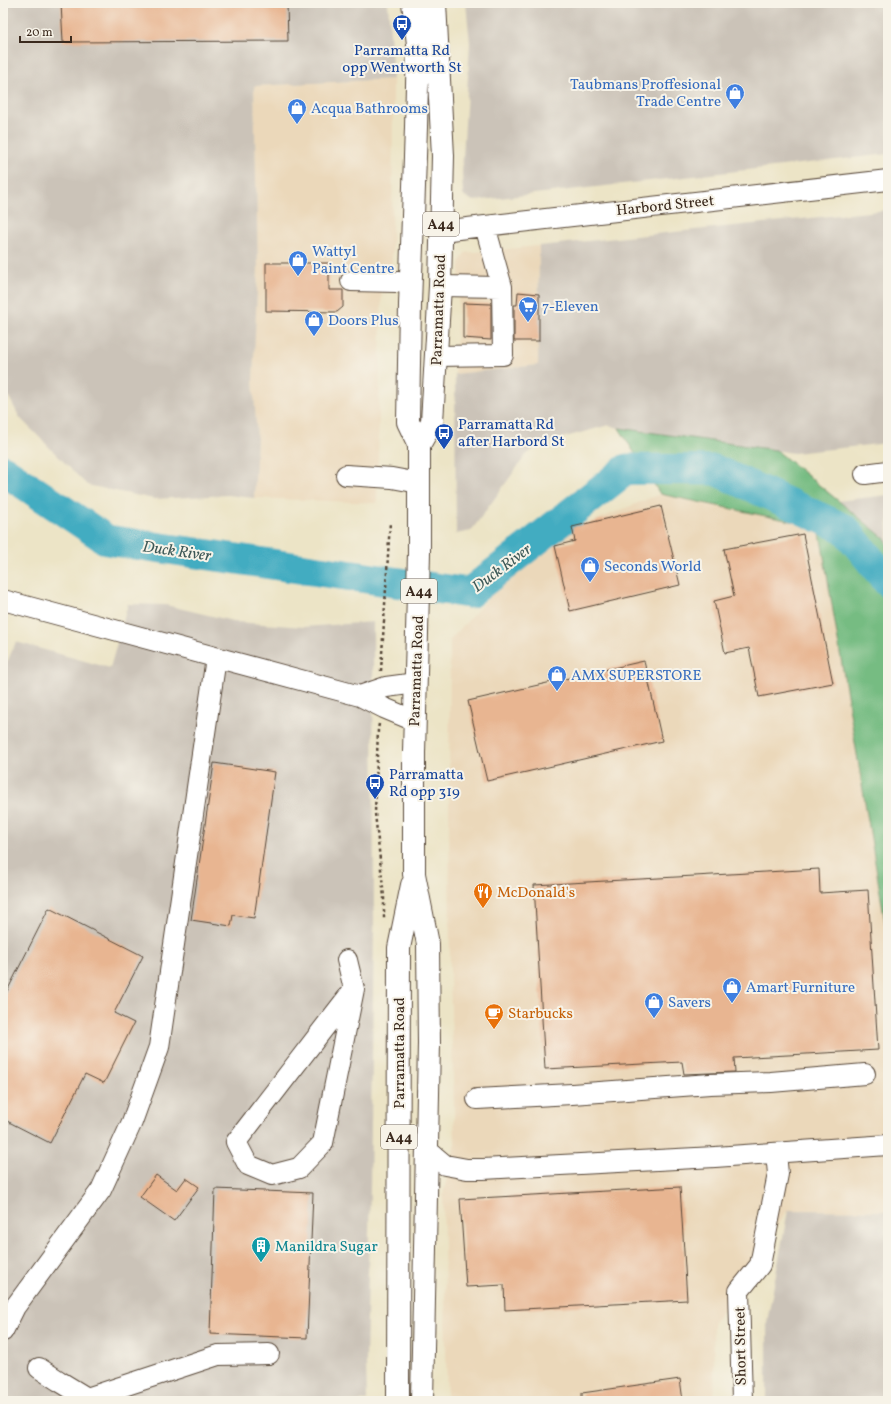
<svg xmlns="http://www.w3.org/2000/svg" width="891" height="1404" font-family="Vollkorn,serif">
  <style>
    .built { fill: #ebd8ba }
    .industrial { fill: #cbc3b8 }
    .forest { fill: #76bc82; stroke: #587350 }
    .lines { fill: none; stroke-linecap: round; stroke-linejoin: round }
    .river { stroke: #42acc1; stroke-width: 31 }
    .building { fill: #e8b591 }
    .minor-casing { stroke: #564637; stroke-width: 22 }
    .highway-casing { stroke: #564637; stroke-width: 24 }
    .path { stroke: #564637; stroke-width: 2.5; stroke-dasharray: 3 3; stroke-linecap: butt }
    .minor { stroke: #fff; stroke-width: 20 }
    .highway { stroke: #fff; stroke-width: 22 }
    .labels { text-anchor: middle; stroke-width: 4; stroke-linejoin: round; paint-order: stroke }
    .shield { fill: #f7f3e8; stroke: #73665b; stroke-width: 1 }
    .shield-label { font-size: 14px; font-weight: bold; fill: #3b2a1e }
    .transit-label { font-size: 15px; fill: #164399; stroke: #f7f3e8; text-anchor: start }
    .shop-label { font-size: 15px; fill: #366cbe; stroke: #f7f3e8; text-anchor: start }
    .street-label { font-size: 15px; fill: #3b2a1e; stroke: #f7f3e8 }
    .food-label { font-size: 15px; fill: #c56008; stroke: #f7f3e8; text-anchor: start }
    .culture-label { font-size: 15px; fill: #0d838f; stroke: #f7f3e8; text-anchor: start }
    .water-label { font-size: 16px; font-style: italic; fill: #3d5857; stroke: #f7f3e8 }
  </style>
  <rect width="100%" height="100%" fill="#f7f3e8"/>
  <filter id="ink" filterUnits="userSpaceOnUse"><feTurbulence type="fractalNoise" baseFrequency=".025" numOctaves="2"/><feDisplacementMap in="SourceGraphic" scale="8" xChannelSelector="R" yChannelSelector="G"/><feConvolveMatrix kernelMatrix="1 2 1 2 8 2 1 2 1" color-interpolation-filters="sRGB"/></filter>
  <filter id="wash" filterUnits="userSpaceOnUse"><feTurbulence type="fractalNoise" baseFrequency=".012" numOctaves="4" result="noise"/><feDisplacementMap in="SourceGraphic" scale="16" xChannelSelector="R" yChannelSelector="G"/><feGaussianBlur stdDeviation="0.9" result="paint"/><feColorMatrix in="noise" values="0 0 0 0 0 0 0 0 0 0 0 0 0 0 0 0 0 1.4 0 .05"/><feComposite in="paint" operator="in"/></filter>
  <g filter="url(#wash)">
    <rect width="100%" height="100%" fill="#ece4c6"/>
    <path class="built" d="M393 79 392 262 382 274 377 503 254 498 257 438 253 380 258 268 254 86Z
      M539 246 538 365 455 374 460 261 465 253Z
      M660 494 819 527 888 940V1211L788 1210 713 1324 715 1401H447L443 1195 455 1144 450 976 449 794 450 640 538 544Z"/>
    <path class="industrial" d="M3 3H388L393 79 254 86 258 268 253 380 257 438 254 498 228 495 154 499 87 485 20 418 3 386Z
      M466 3H888V154L473 201 463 195 462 173 470 43Z
      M888 210V443L794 453 619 428 609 425 540 444 526 455 471 531 456 534 455 374 538 365 539 246Z
      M888 495V544L884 538 829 502Z
      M128 604 166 605 237 622 304 627 373 622 374 929 370 1189 366 1363 367 1401H3V671L16 642 110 668Z
      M788 1210 888 1211V1401H767V1322Z"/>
    <path class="forest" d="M619 428 776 450 884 538 888 544V940L819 527 660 494Z"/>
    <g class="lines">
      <path class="river" d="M3 470 107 540 469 593 627 469 715 470 845 529 888 582"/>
    </g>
    <g id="blocks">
      <path class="building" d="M61 3H287L288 41 63 42Z
        M266 263H329V290H343V307L337 312 266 311Z
        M518 292 539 294V341H514V305H517Z
        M463 303 491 304V340L463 338Z
        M661 506 680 585 570 611 555 546 575 541 572 527Z
        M803 534 833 683 759 697 749 648 725 653 714 601 734 596 724 549Z
        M644 661 662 741 487 781 468 701Z
        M214 763 275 772 254 918 233 915 231 926 191 920Z
        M819 869 820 893 868 890 878 1050 734 1058 735 1072 684 1074 682 1062 545 1069 534 885Z
        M49 908 143 956 114 1013 134 1023 104 1083 85 1074 50 1143 3 1119V999Z
        M156 1175 177 1190 186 1178 199 1187 174 1221 140 1197Z
        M680 1187 687 1300 505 1310 504 1285 466 1287 460 1199Z
        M215 1189 313 1193 307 1338 210 1334Z
        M680 1379 683 1401H582V1393Z"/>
    </g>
  </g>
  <g filter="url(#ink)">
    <use href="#blocks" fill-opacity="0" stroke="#564637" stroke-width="1"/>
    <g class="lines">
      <g class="minor-casing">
        <path id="minor" d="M441 231 888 180
          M351 281 397 282 411 284
          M440 286 502 287 485 226
          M437 356 503 355 502 287
          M865 474 888 471
          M346 475 392 478 419 483
          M3 600 360 696 384 708 415 721
          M360 696 386 687 416 683
          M347 960 354 989 323 1143 299 1168 272 1175 248 1165 236 1142 354 989
          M477 1099 572 1094 710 1084 771 1082 865 1074
          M427 1150 445 1165 467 1169H483L715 1157 888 1145
          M3 1331 15 1307 101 1190 132 1122 159 1047 216 658
          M39 1368 59 1381 87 1398 218 1355 269 1354
          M742 1401 739 1291 760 1265 778 1174 776 1153"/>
      </g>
      <g class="highway-casing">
        <path id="highway" d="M413 3 418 44 416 127 410 305 408 422 419 445V552L414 753V874L428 944 429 1043 422 1401
          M419 445 432 422 440 286 443 156 435 3
          M398 1401 399 948 412 885"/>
      </g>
      <path class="path" d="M381 671 390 522
        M379 724 378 729 375 813 384 897V919"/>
      <use href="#minor" class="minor"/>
      <use href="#highway" class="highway"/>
    </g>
  </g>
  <defs>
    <g id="bus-pin" transform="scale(1)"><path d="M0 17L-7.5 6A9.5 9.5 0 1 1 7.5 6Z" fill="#1a4fb4" stroke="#f7f3e8"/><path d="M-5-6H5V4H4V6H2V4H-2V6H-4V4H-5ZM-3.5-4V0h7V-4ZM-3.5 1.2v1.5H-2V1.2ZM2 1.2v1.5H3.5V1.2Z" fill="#fff"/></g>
    <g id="shop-pin" transform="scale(1)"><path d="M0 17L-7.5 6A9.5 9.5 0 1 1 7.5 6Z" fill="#3f7fe0" stroke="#f7f3e8"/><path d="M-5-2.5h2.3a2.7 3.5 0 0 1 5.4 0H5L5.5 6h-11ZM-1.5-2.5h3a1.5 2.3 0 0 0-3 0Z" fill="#fff"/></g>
    <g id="supermarket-pin" transform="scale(1)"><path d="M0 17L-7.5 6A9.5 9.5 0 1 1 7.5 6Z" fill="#3f7fe0" stroke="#f7f3e8"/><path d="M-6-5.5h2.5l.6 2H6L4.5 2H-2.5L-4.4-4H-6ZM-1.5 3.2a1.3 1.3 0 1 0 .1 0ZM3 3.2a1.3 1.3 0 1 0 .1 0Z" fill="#fff"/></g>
    <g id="restaurant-pin" transform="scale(1)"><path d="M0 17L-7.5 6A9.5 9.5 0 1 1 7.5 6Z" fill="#e8710a" stroke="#f7f3e8"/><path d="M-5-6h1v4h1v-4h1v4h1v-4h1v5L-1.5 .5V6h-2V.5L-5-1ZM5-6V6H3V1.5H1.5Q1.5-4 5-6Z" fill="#fff"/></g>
    <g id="cafe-pin" transform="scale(1)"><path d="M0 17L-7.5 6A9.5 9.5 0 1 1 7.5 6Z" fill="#e8710a" stroke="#f7f3e8"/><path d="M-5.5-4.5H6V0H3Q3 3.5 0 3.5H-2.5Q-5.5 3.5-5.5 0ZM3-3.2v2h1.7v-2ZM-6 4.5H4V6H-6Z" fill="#fff"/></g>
    <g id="building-pin" transform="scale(1)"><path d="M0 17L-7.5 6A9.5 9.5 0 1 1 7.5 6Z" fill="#0f9aa8" stroke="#f7f3e8"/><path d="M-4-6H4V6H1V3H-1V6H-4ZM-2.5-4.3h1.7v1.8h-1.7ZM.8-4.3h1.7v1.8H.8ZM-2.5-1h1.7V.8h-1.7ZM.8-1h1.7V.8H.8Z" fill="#fff"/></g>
  </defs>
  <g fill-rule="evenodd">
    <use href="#bus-pin" x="402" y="24"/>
    <use href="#shop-pin" x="735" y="93"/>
    <use href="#shop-pin" x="297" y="108"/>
    <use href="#shop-pin" x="298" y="260"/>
    <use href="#supermarket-pin" x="528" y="306"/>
    <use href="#shop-pin" x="314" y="320"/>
    <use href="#bus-pin" x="444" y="433"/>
    <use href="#shop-pin" x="590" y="566"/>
    <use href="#shop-pin" x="557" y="675"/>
    <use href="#bus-pin" x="375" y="783"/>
    <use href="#restaurant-pin" x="483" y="892"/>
    <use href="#shop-pin" x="732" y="987"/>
    <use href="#shop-pin" x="654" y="1002"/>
    <use href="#cafe-pin" x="494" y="1013"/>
    <use href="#building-pin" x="261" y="1246"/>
  </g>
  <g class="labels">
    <g class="shield">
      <rect x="423" y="212" width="36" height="24" rx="3"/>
      <rect x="401" y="579" width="36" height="24" rx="3"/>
      <rect x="381" y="1125" width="36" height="24" rx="3"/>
    </g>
    <g class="shield-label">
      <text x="441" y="229">A44</text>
      <text x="419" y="596">A44</text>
      <text x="399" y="1142">A44</text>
    </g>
    <g class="transit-label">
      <text x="402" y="55" text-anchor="middle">Parramatta Rd<tspan x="402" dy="17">opp Wentworth St</tspan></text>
      <text x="458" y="429">Parramatta Rd<tspan x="458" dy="17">after Harbord St</tspan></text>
      <text x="389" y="779">Parramatta<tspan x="389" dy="17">Rd opp 319</tspan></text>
    </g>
    <g class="shop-label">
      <text x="721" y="89" text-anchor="end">Taubmans Proffesional<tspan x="721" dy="17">Trade Centre</tspan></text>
      <text x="311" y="113">Acqua Bathrooms</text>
      <text x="312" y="256">Wattyl<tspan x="312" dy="17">Paint Centre</tspan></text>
      <text x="542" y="311">7-Eleven</text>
      <text x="328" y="325">Doors Plus</text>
      <text x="604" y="571">Seconds World</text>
      <text x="571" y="680">AMX SUPERSTORE</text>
      <text x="746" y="992">Amart Furniture</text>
      <text x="668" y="1007">Savers</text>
    </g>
    <g class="street-label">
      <text transform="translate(665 205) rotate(-6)" y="5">Harbord Street</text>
      <text transform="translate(438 310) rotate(-88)" y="5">Parramatta Road</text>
      <text transform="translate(416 671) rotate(-88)" y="5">Parramatta Road</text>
      <text transform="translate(399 1053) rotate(-90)" y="5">Parramatta Road</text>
      <text transform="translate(740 1346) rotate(-91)" y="5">Short Street</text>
    </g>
    <g class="food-label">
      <text x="497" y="897">McDonald's</text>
      <text x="508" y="1018">Starbucks</text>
    </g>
    <g class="culture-label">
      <text x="275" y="1251">Manildra Sugar</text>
    </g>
    <g class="water-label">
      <text transform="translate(177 550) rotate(8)" y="6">Duck River</text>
      <text transform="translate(501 567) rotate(-37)" y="6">Duck River</text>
    </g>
  </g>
  <rect width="891" height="1404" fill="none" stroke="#f7f3e8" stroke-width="16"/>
  <path d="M20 36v6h51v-6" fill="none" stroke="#3b2a1e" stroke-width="2"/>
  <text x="26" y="36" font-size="12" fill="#3b2a1e" stroke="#f7f3e8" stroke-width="3" paint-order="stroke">20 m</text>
</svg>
